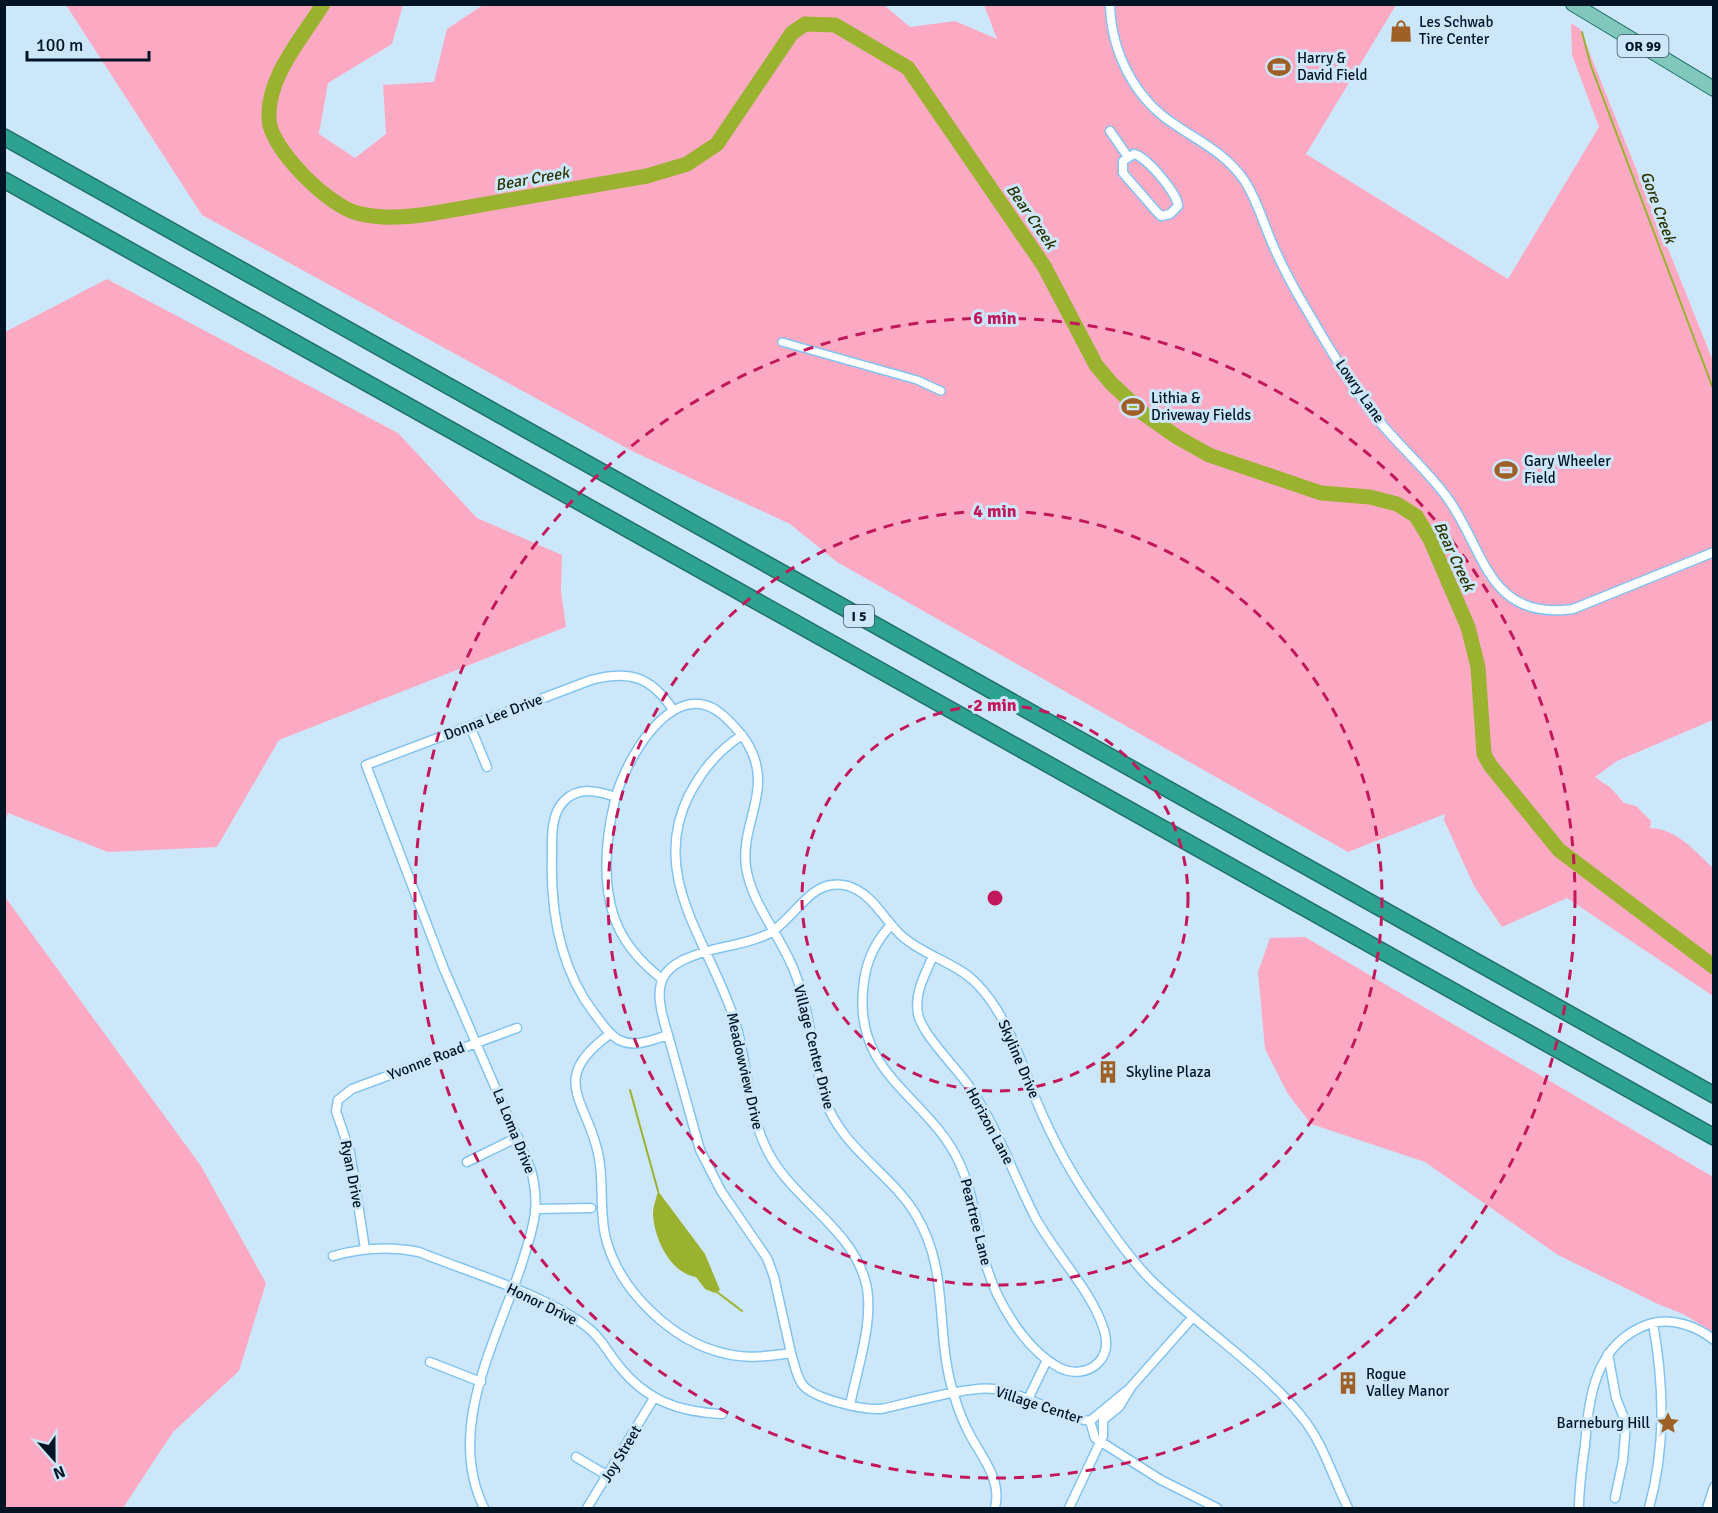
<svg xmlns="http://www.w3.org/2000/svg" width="1718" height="1513" font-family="Signika,sans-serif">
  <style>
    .green { fill: #fcaac3 }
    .water { fill: #9ab22f }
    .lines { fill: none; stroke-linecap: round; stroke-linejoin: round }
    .stream { stroke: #9ab22f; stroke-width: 2 }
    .river { stroke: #9ab22f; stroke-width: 15 }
    .pedestrian-casing { stroke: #81c4f2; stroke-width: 10 }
    .minor-casing { stroke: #81c4f2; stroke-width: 11 }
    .primary-casing { stroke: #1e706a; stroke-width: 16 }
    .motorway-casing { stroke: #1e706a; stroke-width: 18 }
    .pedestrian { stroke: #fff; stroke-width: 7 }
    .minor { stroke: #fff; stroke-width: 8 }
    .primary { stroke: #82c7bc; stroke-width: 14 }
    .motorway { stroke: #2ea290; stroke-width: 15 }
    .ring { fill: none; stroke: #c2185b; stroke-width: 3; stroke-dasharray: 10 8 }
    .labels { text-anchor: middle; stroke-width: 6; stroke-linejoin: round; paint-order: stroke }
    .shield { fill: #cde7fa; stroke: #3e5364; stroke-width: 1.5 }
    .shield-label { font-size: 14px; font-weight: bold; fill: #001424 }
    .poi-label { font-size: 15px; fill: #001424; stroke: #cde7fa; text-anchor: start }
    .street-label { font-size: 15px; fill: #001424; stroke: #cde7fa }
    .water-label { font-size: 16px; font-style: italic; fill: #2a3300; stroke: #cde7fa }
    .centre { fill: #c2185b; stroke: #cde7fa; stroke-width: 3 }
    .ring-label { font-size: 18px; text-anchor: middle; font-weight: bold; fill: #c2185b; stroke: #cde7fa; stroke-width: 6; stroke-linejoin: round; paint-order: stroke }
  </style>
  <rect width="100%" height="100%" fill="#cde7fa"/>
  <path class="green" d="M66 5H403L392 44 328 83 319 134 355 158 386 134 383 85 434 82 447 29 483 5H884L910 27 955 21 997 39 984 5H1396L1306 154 1508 279 1599 127 1572 55 1571 23 1580 29 1713 361V720L1617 761 1595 777 1611 788 1624 803 1636 806 1651 821 1650 828C1677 829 1695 851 1713 868V996L1567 898 1502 927 1474 886 1444 820 1445 814 1348 852 837 562 790 524 634 452 202 215Z
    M107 279 398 433 477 518 562 555 561 591 566 627 279 740 217 847 108 852 8 813 5 822V332Z
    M5 897 201 1166 266 1283 239 1371 173 1432 123 1508H5Z
    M1305 937 1713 1177V1332L1683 1314 1660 1305 1558 1255 1425 1162 1311 1124 1288 1094 1265 1049 1258 972 1270 938Z"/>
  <path class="water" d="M658 1191 705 1254 720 1290 715 1293 705 1289 696 1277C670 1273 654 1238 653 1214 653 1207 656 1199 658 1191Z"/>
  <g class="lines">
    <path class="stream" d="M1582 32 1591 66 1714 391
      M630 1090 658 1191
      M717 1292 742 1311"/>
    <path class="river" d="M323 4C302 39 267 76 269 119 270 149 329 206 357 213 382 220 410 217 435 213L647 176 687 164 717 144 792 33 805 24 835 25 908 68 1044 266 1096 365 1111 383 1143 413 1177 437 1209 455 1321 493 1370 497 1397 504 1416 516 1430 539 1468 627 1478 667 1484 754 1490 765 1559 850 1714 967"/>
    <g class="pedestrian-casing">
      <path id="pedestrian" d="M782 342 917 380 941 391"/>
    </g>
    <g class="minor-casing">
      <path id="minor" d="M1110 4C1111 51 1134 98 1174 124 1200 142 1225 153 1244 180 1256 198 1262 219 1270 238 1278 258 1288 277 1298 295 1320 332 1342 372 1368 407 1391 439 1422 464 1446 496 1485 548 1486 621 1573 609L1714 552
        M1110 131 1128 157
        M1134 154C1146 156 1178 194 1178 206L1170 214 1161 216 1156 211 1123 173V161Z
        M470 726 487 767
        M742 735C717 752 703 769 689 795 647 879 713 946 736 1025 750 1072 746 1115 772 1159 799 1203 851 1230 865 1280 876 1316 857 1369 850 1405
        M616 797C598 791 579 786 564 801 551 814 552 836 552 853 550 910 559 967 594 1013 602 1023 608 1034 619 1040 635 1048 652 1040 668 1035 650 979 659 964 715 949 733 945 752 942 768 934 796 919 810 876 848 886 874 894 884 921 903 937 925 956 957 963 977 984 1008 1016 1020 1060 1036 1100 1053 1141 1074 1179 1100 1215 1115 1237 1132 1261 1151 1280 1197 1325 1261 1366 1301 1416 1323 1442 1333 1478 1348 1508
        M890 926C873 945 865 964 863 990 855 1076 928 1096 959 1162 974 1194 976 1228 985 1261 995 1299 1024 1349 1060 1368 1072 1374 1088 1373 1098 1363 1107 1354 1108 1343 1104 1330 1092 1291 1055 1254 1035 1217 1013 1174 998 1129 971 1089 958 1069 922 1035 918 1014 914 993 925 975 933 956
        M662 979C640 962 623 943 614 917 602 880 606 837 615 800 624 763 669 681 716 710 728 718 738 730 746 741 776 788 740 821 746 867 752 906 782 937 795 973 811 1014 812 1058 825 1099 841 1148 891 1173 916 1215 951 1273 934 1333 954 1395 958 1409 963 1422 970 1435 983 1459 1002 1480 995 1508
        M610 1034C545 1081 590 1102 599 1158 604 1185 599 1213 606 1239 620 1292 674 1343 727 1354 748 1359 770 1356 791 1353L774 1277 767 1258 721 1191 700 1150 668 1035
        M467 1162 518 1137
        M537 1209 591 1208
        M365 1249 350 1152 336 1111 338 1100 352 1089 517 1028
        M333 1256C362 1248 390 1246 419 1252 468 1272 547 1295 587 1327 601 1337 608 1353 619 1366 647 1401 679 1412 722 1414
        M1193 1317 1130 1388 1090 1421 1095 1438 1161 1480 1217 1508
        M791 1353C794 1363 796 1375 802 1384 813 1399 862 1410 881 1409 906 1404 972 1385 994 1389 1028 1394 1056 1416 1090 1421
        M1608 1354 1616 1398 1626 1423 1623 1460 1615 1498
        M430 1362 481 1382
        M1028 1399 1047 1360
        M576 1457 608 1476
        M484 1508C445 1428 497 1341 522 1263 533 1228 541 1207 531 1170L444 969 366 765 591 680C629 670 651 676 673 710
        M587 1508 654 1398
        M1069 1508 1103 1436V1420L1119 1407 1130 1389
        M1579 1508C1579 1487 1582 1466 1585 1445 1589 1396 1595 1343 1649 1324 1671 1317 1697 1326 1714 1340
        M1649 1508C1666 1446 1664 1386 1653 1323
        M1707 1508 1714 1487"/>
    </g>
    <g class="primary-casing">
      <path id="primary" d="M1573 4 1714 89"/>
    </g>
    <g class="motorway-casing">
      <path id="motorway" d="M4 137 1714 1095
        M4 180 1714 1137"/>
    </g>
    <use href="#pedestrian" class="pedestrian"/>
    <use href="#minor" class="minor"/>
    <use href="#primary" class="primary"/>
    <use href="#motorway" class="motorway"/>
  </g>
  <g class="ring">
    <circle cx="995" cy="898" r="193"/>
    <circle cx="995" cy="898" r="387"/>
    <circle cx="995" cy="898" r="580"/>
  </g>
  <defs>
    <g id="shop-bare" transform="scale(1.8)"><path d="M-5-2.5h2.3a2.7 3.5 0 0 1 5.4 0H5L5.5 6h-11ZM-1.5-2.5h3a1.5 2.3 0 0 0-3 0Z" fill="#9e6026" stroke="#cde7fa" stroke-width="2.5" paint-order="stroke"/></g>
    <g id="stadium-bare" transform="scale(1.8)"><path d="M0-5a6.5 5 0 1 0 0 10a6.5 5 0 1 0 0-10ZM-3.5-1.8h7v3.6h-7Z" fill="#9e6026" stroke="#cde7fa" stroke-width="2.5" paint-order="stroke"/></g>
    <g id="building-bare" transform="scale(1.8)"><path d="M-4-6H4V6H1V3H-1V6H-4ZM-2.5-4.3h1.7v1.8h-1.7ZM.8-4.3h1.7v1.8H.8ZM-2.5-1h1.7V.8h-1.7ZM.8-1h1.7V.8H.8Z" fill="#9e6026" stroke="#cde7fa" stroke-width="2.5" paint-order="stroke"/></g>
    <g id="sight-bare" transform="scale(1.8)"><path d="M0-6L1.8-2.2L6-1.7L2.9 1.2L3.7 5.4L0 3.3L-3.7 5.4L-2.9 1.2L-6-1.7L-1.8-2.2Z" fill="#9e6026" stroke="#cde7fa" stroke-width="2.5" paint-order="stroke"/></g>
  </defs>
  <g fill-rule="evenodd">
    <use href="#shop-bare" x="1401" y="31"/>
    <use href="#stadium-bare" x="1279" y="67"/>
    <use href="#stadium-bare" x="1133" y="407"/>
    <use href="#stadium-bare" x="1506" y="470"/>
    <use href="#building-bare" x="1108" y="1072"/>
    <use href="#building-bare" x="1348" y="1383"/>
    <use href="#sight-bare" x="1668" y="1423"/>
  </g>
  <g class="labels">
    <g class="shield">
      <rect x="1617.5" y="35" width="51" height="22" rx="4.5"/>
      <rect x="844" y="605" width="30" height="22" rx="4.5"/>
    </g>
    <g class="shield-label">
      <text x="1643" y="51">OR 99</text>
      <text x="859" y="621">I 5</text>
    </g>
    <g class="poi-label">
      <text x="1419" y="27">Les Schwab<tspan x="1419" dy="17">Tire Center</tspan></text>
      <text x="1297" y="63">Harry &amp;<tspan x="1297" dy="17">David Field</tspan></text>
      <text x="1151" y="403">Lithia &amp;<tspan x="1151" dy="17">Driveway Fields</tspan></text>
      <text x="1524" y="466">Gary Wheeler<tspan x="1524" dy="17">Field</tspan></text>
      <text x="1126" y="1077">Skyline Plaza</text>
      <text x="1366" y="1379">Rogue<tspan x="1366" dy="17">Valley Manor</tspan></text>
      <text x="1650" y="1428" text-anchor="end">Barneburg Hill</text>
    </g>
    <g class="street-label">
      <text transform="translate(1360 391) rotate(55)" y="5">Lowry Lane</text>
      <text transform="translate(493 717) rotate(-21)" y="5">Donna Lee Drive</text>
      <text transform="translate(814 1047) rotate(76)" y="5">Village Center Drive</text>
      <text transform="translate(1019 1059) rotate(67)" y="5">Skyline Drive</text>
      <text transform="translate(426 1061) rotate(-21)" y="5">Yvonne Road</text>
      <text transform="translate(745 1071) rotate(77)" y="5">Meadowview Drive</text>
      <text transform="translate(990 1126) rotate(62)" y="5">Horizon Lane</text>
      <text transform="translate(514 1131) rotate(68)" y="5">La Loma Drive</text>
      <text transform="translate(352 1174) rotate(79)" y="5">Ryan Drive</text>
      <text transform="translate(976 1222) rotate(76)" y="5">Peartree Lane</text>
      <text transform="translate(542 1304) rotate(26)" y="5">Honor Drive</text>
      <text transform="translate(1039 1405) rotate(18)" y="5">Village Center</text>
      <text transform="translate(621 1454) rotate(-59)" y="5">Joy Street</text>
    </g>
    <g class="water-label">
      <text transform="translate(532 178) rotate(-10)" y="6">Bear Creek</text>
      <text transform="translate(1659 207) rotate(70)" y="6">Gore Creek</text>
      <text transform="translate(1032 216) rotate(55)" y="6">Bear Creek</text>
      <text transform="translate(1455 556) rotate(65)" y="6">Bear Creek</text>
    </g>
  </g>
  <circle cx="995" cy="898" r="9" class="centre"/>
  <g class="ring-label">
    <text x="995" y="324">6 min</text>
    <text x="995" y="517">4 min</text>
    <text x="995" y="711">2 min</text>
  </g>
  <rect width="1718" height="1513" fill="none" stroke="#001424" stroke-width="12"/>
  <g transform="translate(54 1459) rotate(159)" stroke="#cde7fa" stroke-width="4.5" paint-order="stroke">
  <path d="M0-4.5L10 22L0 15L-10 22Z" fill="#001424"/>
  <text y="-9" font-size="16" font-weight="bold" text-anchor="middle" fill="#001424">N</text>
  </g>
  <path d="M27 51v9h122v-9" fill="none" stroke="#001424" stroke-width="3"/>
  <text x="36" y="51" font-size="18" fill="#001424" stroke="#cde7fa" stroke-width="4.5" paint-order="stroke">100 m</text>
</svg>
